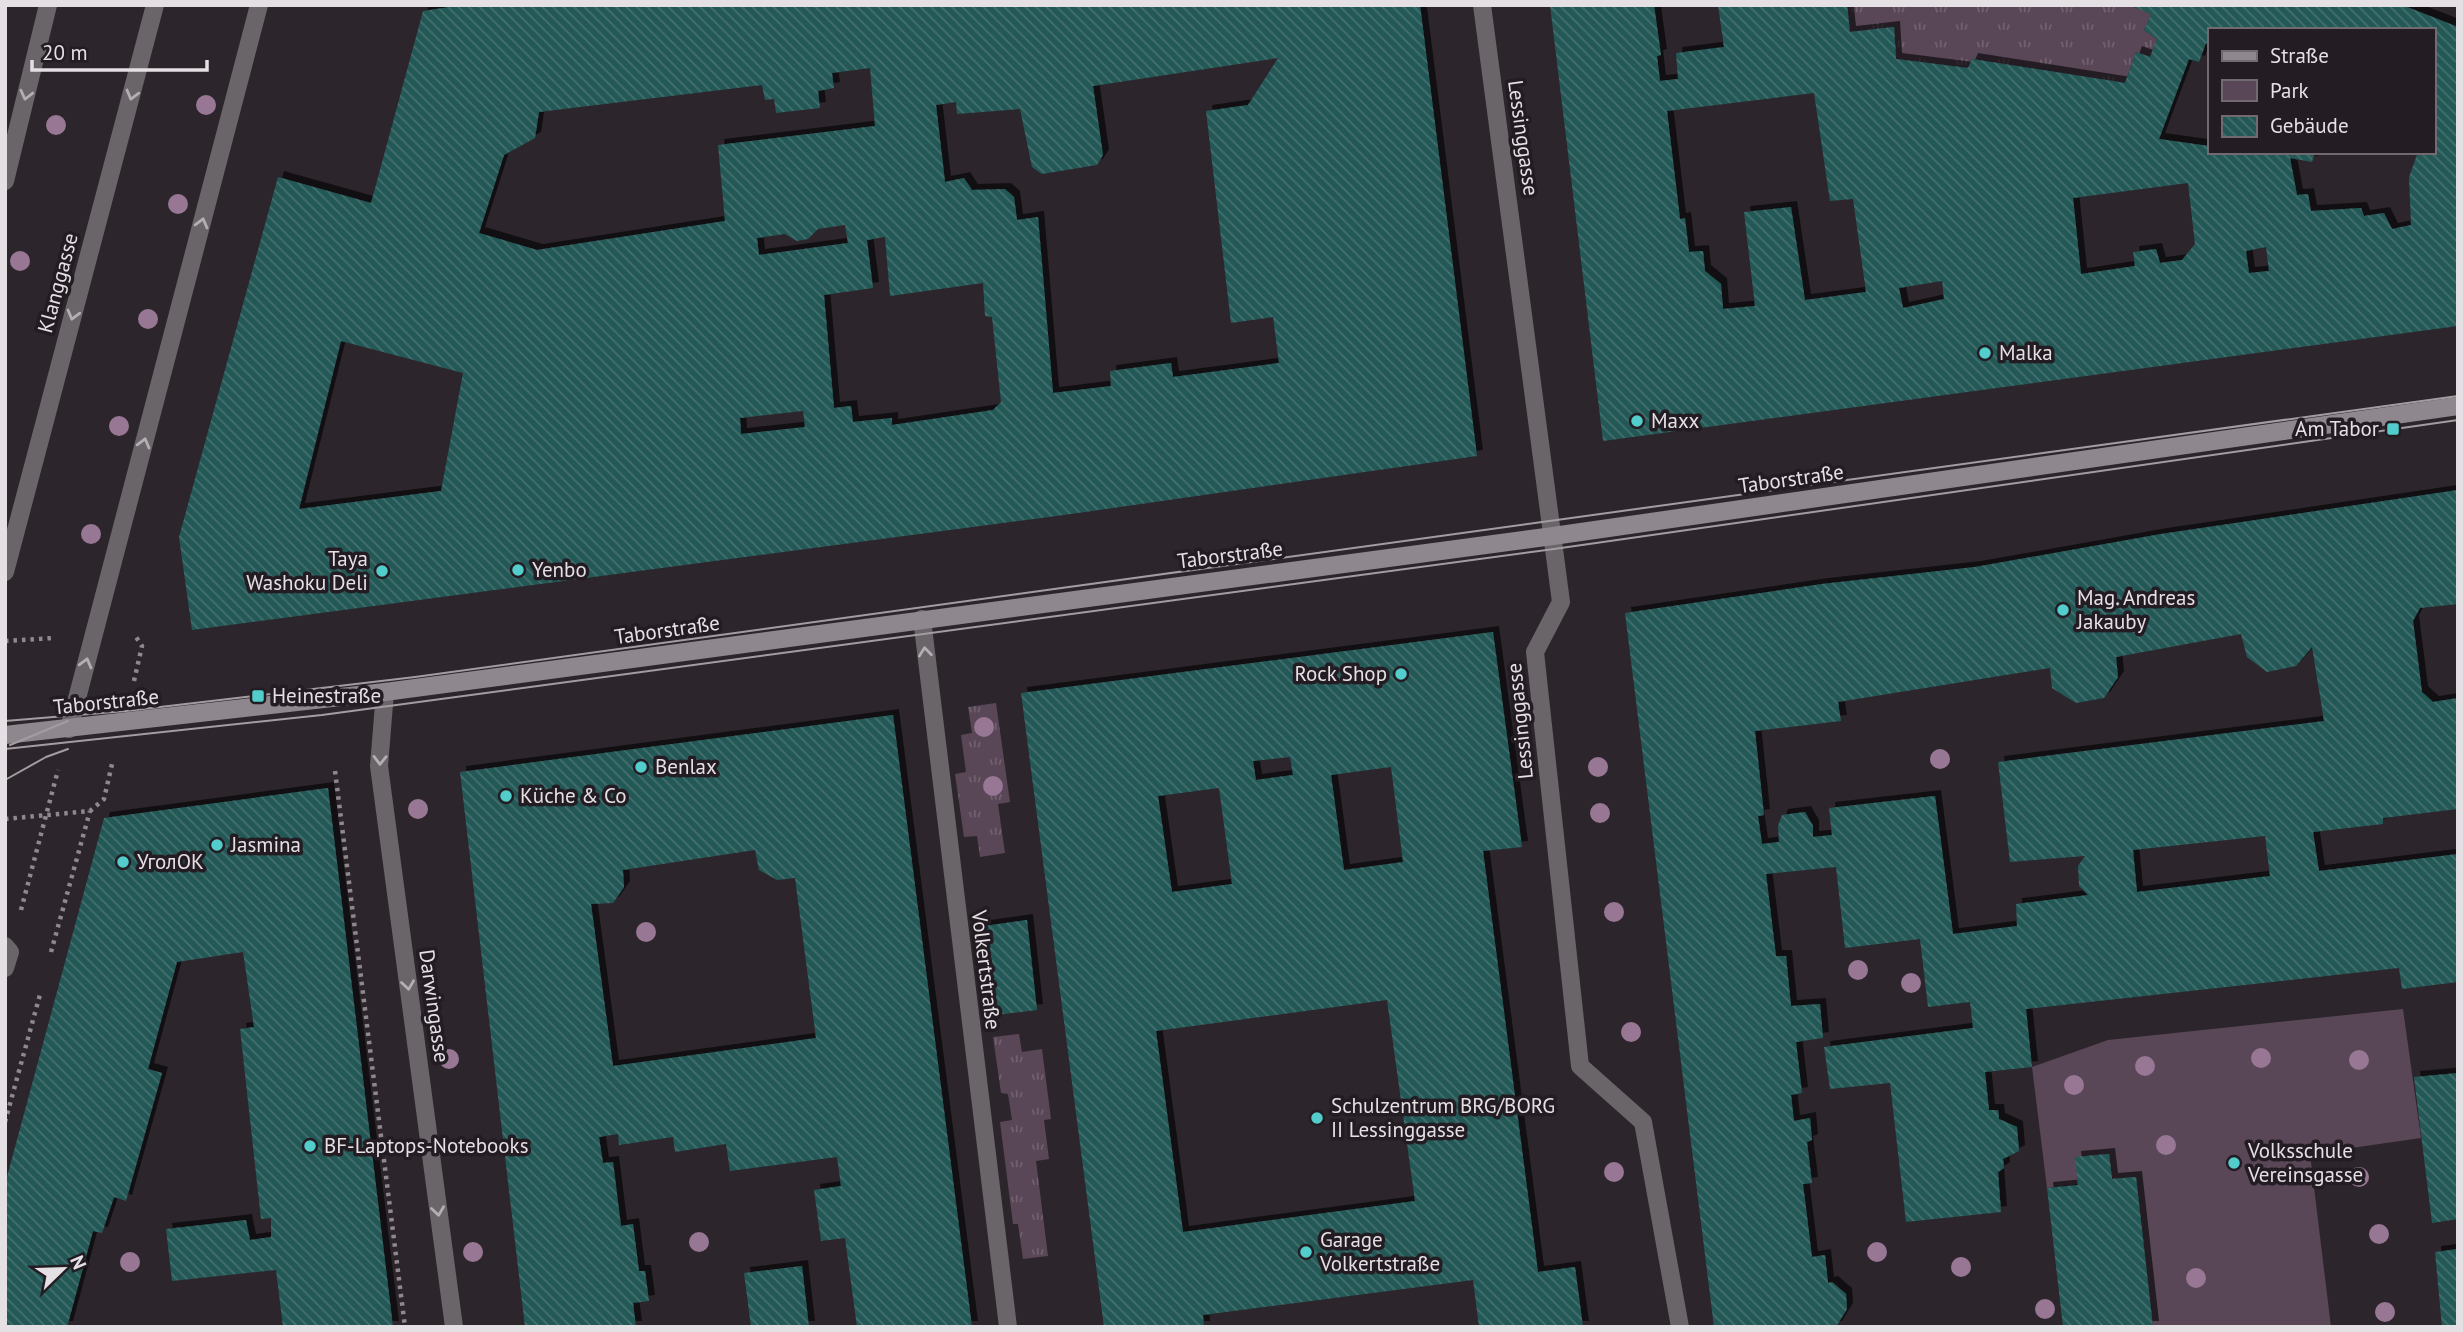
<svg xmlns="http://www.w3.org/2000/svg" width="2463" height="1332" font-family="'PT Sans',sans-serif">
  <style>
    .grass { fill: url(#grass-tufts) }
    .green { fill: #594757 }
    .building { fill: url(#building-back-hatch); fill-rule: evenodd; filter: url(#shadow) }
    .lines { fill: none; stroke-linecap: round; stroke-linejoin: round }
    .path { stroke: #8f888e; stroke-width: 4.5; stroke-dasharray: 3.5 5; stroke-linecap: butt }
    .lane { stroke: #696569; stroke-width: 18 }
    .street { stroke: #696569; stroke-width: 18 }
    .secondary { stroke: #8e878d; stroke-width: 18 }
    .tram { stroke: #a39da2; stroke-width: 2 }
    .tree { fill: #977794 }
    .oneway { stroke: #b3afb3 }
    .poi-dot { fill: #53cdcb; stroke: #231c23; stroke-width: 2.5 }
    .labels { text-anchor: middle; stroke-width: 7; stroke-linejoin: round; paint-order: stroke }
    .street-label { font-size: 21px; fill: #e5e0e4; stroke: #231c23 }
    .poi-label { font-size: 21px; fill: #e5e0e4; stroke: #231c23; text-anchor: start }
  </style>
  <defs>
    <pattern id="grass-tufts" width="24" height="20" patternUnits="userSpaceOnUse" patternTransform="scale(1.75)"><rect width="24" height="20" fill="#594757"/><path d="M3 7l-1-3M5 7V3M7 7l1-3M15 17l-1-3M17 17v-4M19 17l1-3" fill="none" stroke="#71616f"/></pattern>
    <pattern id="building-back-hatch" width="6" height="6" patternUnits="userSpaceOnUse" patternTransform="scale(1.75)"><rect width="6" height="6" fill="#245857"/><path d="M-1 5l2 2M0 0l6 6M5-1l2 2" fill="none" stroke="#44706f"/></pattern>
    <filter id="shadow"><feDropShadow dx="6" dy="-6" stdDeviation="0" flood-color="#0009"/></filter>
  </defs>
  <rect width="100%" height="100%" fill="#2d252c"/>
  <path class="grass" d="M1847 5H2129L2151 14 2144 30 2157 39 2150 57 2136 52 2125 83 1972 59 1968 68 1896 59 1850 32Z
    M996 703 1010 802 998 804 1005 853 980 857 977 836 964 837 955 774 966 772 961 735 972 733 968 707Z
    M1019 1034 1022 1052 1042 1049 1051 1119 1044 1120 1049 1159 1036 1161 1048 1256 1023 1259 1018 1224H1013L1000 1122 1012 1120 1008 1094 1001 1093 993 1037Z"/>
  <path class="green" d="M2403 1009 2421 1138 2310 1154 2331 1327H2153L2136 1177 2047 1188 2032 1067 2108 1040Z"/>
  <path class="building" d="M463 5H1420L1477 456 1064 515 192 630 179 537 278 177 371 203 423 11ZM1278 58 1248 105 1206 111 1231 323 1273 317 1279 363 1173 377 1171 363 1110 371 1111 386 1053 393 1038 217 1017 220 1014 197 1005 189 972 190 964 178 945 182 936 105 956 102 957 114 1020 109 1032 167 1042 174 1097 165 1103 155 1093 86ZM870 68 875 126 718 145 725 221 537 250 479 233 504 155 535 138 539 112 762 85 765 100 774 99 776 113 820 108 818 91 834 88 832 73ZM845 225 848 243 759 255 757 238 785 234 797 241 808 239 818 229ZM885 237 890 296 983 283 985 316 992 317 1001 402 993 410 892 425V418L853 422 851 406 834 408 824 295 873 288 867 240ZM341 341 463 373 441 491 299 509ZM803 411 805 427 741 434 740 418Z
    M1550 5H1654L1661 55 1657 56 1660 81 1678 79 1676 53 1724 47 1718 5H1847L1850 32 1894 27 1896 59 1968 68 1972 59 2125 83 2136 52 2150 57 2157 39 2144 30 2151 14 2129 5H2402L2458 27V326L1603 441ZM2209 30H2433V152H2418L2409 177 2411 225 2392 229 2384 213 2364 216 2361 208 2311 211 2308 194 2297 195 2290 158 2312 162 2315 152H2209V146L2159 139 2189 59 2199 62 2206 43 2209 45ZM1814 93 1830 201 1853 199 1866 292 1805 300 1791 207 1744 212 1755 306 1723 309 1721 284 1705 271 1703 251 1689 252 1685 218 1680 219 1667 111ZM2188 183 2195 244 2182 260 2160 263 2156 249 2133 252 2135 266 2081 274 2073 198ZM2266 247 2269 271 2249 273 2246 251ZM1942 281 1944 299 1903 308 1899 288Z
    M2458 490V604L2420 608 2413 621 2422 692 2433 702 2458 698V809L2383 818V824L2313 832 2319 871 2458 854V982L2402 989 2399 968 2026 1009 2032 1067 1985 1072 1989 1110H1998L1999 1119 2017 1127 2019 1151 2003 1159 2004 1168 1998 1172 2001 1212 1906 1222 1890 1083 1830 1089 1824 1047 1973 1028 1970 1002 1928 1007 1920 939 1845 948 1836 867 1766 874 1776 956H1786L1791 1006 1820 1004 1823 1038 1796 1042 1802 1093 1791 1095 1794 1121 1810 1118 1812 1140 1807 1142 1812 1183 1803 1184 1812 1257 1825 1255 1828 1283 1832 1282 1846 1294 1847 1309 1836 1327H1714L1625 613 1822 584 1975 567 2161 534ZM2241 634 2247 657 2267 672 2296 666 2312 647 2324 721 1998 762 2010 862 2085 856 2078 866 2079 886 2088 895 2016 904 2017 926 1953 934 1935 796 1829 808 1832 835 1813 837V826L1805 812 1782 815 1778 826 1779 842 1762 844 1758 816 1764 815 1755 731 1841 721 1838 702 2050 668 2052 688 2076 703 2104 698 2118 677 2116 657ZM2265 836 2270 876 2137 892 2133 850Z
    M1493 632 1522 847 1483 851 1538 1272 1575 1267 1583 1327H1479L1473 1280 1203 1315 1204 1327H1104L1021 693ZM1290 757 1293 775 1256 780 1253 761ZM1391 767 1403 862 1344 870 1331 775ZM1219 788 1232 884 1172 892 1158 796ZM1387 1000 1415 1201 1183 1232 1156 1031Z
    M893 715 972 1327H857L845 1238 821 1241 814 1190 841 1186 837 1157 730 1171 726 1144 675 1152 673 1137 619 1145 618 1134 599 1137 603 1163 613 1162 621 1226 633 1224 639 1271H645L649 1301 633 1303 636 1327H525L460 772ZM755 850 759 870 777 880 795 878 816 1038 613 1066 591 904 613 903 624 887 623 870Z
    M328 788 393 1327H283L276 1270 172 1281 166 1229 246 1220 250 1240 271 1237V1218L261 1219 240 1029 254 1027 243 952 177 962 148 1069 162 1073 126 1201 114 1197 102 1233 93 1231 67 1327H5V1184L104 818Z
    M1027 920 1037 1010 988 1016 977 927Z
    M2458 1073V1219L2432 1223 2414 1077Z
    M2109 1154 2112 1179 2136 1177 2153 1327H2063L2047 1188 2078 1185 2075 1157Z
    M2458 1249V1327H2442L2435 1252Z
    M802 1266 809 1327H751L744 1273Z"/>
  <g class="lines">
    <path class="path" d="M5 641 53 638
      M134 681 142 646 136 637
      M335 771 405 1327
      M5 819 90 811 104 799 112 764
      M21 910 58 770
      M51 952 90 811
      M5 1122 41 991"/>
    <path class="lane" d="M5 181 48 5
      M69 729 259 5
      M5 946 10 952 5 968"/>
    <path class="street" d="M1482 5 1561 602 1535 652 1580 1066 1643 1122 1680 1327
      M5 572 155 5
      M922 619 1008 1327
      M385 692 379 766 454 1327"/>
    <path class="secondary" d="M5 735 385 692 1553 536 2458 406"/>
    <path class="tram" d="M5 721 126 711 415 677 2458 396
      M10 745 68 721
      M5 749 322 715 1554 549 2458 420
      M5 780 46 757 68 749"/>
  </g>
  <g class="tree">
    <circle cx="206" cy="105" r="10"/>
    <circle cx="56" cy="125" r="10"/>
    <circle cx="178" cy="204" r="10"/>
    <circle cx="20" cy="261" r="10"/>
    <circle cx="148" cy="319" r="10"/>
    <circle cx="119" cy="426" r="10"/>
    <circle cx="91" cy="534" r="10"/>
    <circle cx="984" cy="727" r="10"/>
    <circle cx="1940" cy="759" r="10"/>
    <circle cx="1598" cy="767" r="10"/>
    <circle cx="993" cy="786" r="10"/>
    <circle cx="418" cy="809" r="10"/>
    <circle cx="1600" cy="813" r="10"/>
    <circle cx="1614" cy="912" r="10"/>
    <circle cx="646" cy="932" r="10"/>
    <circle cx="1858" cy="970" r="10"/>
    <circle cx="1911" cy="983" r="10"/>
    <circle cx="1631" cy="1032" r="10"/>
    <circle cx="2261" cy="1058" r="10"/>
    <circle cx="449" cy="1059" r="10"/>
    <circle cx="2359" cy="1060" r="10"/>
    <circle cx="2145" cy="1066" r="10"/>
    <circle cx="2074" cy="1085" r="10"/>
    <circle cx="2166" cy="1145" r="10"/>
    <circle cx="1614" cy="1172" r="10"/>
    <circle cx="2359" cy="1177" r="10"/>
    <circle cx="2379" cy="1234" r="10"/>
    <circle cx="699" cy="1242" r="10"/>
    <circle cx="473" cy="1252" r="10"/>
    <circle cx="1877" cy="1252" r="10"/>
    <circle cx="130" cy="1262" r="10"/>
    <circle cx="1961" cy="1267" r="10"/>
    <circle cx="2196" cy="1278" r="10"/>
    <circle cx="2045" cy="1309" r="10"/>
    <circle cx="2385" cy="1312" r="10"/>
  </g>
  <defs><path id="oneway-chevron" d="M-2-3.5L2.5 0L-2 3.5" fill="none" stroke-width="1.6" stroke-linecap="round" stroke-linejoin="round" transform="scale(1.75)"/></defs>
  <g class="oneway">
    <use href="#oneway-chevron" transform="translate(26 95) rotate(104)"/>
    <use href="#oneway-chevron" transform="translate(132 95) rotate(105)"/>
    <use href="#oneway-chevron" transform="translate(202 223) rotate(-75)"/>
    <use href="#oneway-chevron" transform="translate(73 315) rotate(105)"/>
    <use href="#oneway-chevron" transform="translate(144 443) rotate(-75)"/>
    <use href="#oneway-chevron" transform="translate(925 652) rotate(-96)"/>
    <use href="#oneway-chevron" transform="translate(86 663) rotate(-75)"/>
    <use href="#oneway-chevron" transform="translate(380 760) rotate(91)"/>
    <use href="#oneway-chevron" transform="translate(408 985) rotate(82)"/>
    <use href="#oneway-chevron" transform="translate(438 1211) rotate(82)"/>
  </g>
  <g class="poi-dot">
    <circle cx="1985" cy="353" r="7"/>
    <circle cx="1637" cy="421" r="7"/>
    <rect x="2386" y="422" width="14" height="14" rx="3.5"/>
    <circle cx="518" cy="570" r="7"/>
    <circle cx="382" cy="571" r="7"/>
    <circle cx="2063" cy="610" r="7"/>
    <circle cx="1401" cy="674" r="7"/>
    <rect x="251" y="689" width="14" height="14" rx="3.5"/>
    <circle cx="641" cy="767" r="7"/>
    <circle cx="506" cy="796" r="7"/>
    <circle cx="217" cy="845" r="7"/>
    <circle cx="123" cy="862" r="7"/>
    <circle cx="1317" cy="1118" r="7"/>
    <circle cx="310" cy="1146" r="7"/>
    <circle cx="2234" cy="1163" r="7"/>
    <circle cx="1306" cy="1252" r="7"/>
  </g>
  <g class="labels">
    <g class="street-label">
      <text transform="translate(1523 138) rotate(82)" y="7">Lessinggasse</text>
      <text transform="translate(58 283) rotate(-75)" y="7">Klanggasse</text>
      <text transform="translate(1791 479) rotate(-8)" y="7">Taborstraße</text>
      <text transform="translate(1230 555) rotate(-7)" y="7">Taborstraße</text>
      <text transform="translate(667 630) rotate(-8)" y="7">Taborstraße</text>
      <text transform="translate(106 702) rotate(-6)" y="7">Taborstraße</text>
      <text transform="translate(1520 721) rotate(-96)" y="7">Lessinggasse</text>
      <text transform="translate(986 970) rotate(83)" y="7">Volkertstraße</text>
      <text transform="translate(434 1006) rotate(82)" y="7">Darwingasse</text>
    </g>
    <g class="poi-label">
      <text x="1999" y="360">Malka</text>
      <text x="1651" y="428">Maxx</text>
      <text x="2379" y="436" text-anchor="end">Am Tabor</text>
      <text x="368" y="566" text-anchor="end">Taya<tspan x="368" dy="24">Washoku Deli</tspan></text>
      <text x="532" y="577">Yenbo</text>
      <text x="2077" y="605">Mag. Andreas<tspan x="2077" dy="24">Jakauby</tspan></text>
      <text x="1387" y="681" text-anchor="end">Rock Shop</text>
      <text x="272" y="703">Heinestraße</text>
      <text x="655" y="774">Benlax</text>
      <text x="520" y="803">Küche &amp; Co</text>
      <text x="231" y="852">Jasmina</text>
      <text x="137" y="869">УголОК</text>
      <text x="1331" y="1113">Schulzentrum BRG/BORG<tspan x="1331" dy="24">II Lessinggasse</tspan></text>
      <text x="324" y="1153">BF-Laptops-Notebooks</text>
      <text x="2248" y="1158">Volksschule<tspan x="2248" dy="24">Vereinsgasse</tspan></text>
      <text x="1320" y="1247">Garage<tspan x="1320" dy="24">Volkertstraße</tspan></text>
    </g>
  </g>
  <rect width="2463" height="1332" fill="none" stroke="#e5e0e4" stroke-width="14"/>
  <rect x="2208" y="28" width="228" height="126" fill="#231c23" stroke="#716a70" stroke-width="2"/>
  <rect x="2222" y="51" width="35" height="10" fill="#8e878d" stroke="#716a70" stroke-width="2"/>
  <text x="2270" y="63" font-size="21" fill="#e5e0e4">Straße</text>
  <rect x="2222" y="80" width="35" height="21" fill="#594757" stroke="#716a70" stroke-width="2"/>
  <text x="2270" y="98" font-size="21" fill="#e5e0e4">Park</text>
  <rect x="2222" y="116" width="35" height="21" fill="url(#building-back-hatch)" stroke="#716a70" stroke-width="2"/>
  <text x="2270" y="133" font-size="21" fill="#e5e0e4">Gebäude</text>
  <g transform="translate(63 1269) rotate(67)" stroke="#231c23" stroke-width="5" paint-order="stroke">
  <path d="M0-5L12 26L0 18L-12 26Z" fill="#e5e0e4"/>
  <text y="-10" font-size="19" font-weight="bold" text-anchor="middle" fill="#e5e0e4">N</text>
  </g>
  <path d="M32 60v10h175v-10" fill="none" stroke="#e5e0e4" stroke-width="3.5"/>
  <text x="42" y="60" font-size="21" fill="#e5e0e4" stroke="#231c23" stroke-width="5" paint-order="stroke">20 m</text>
</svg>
